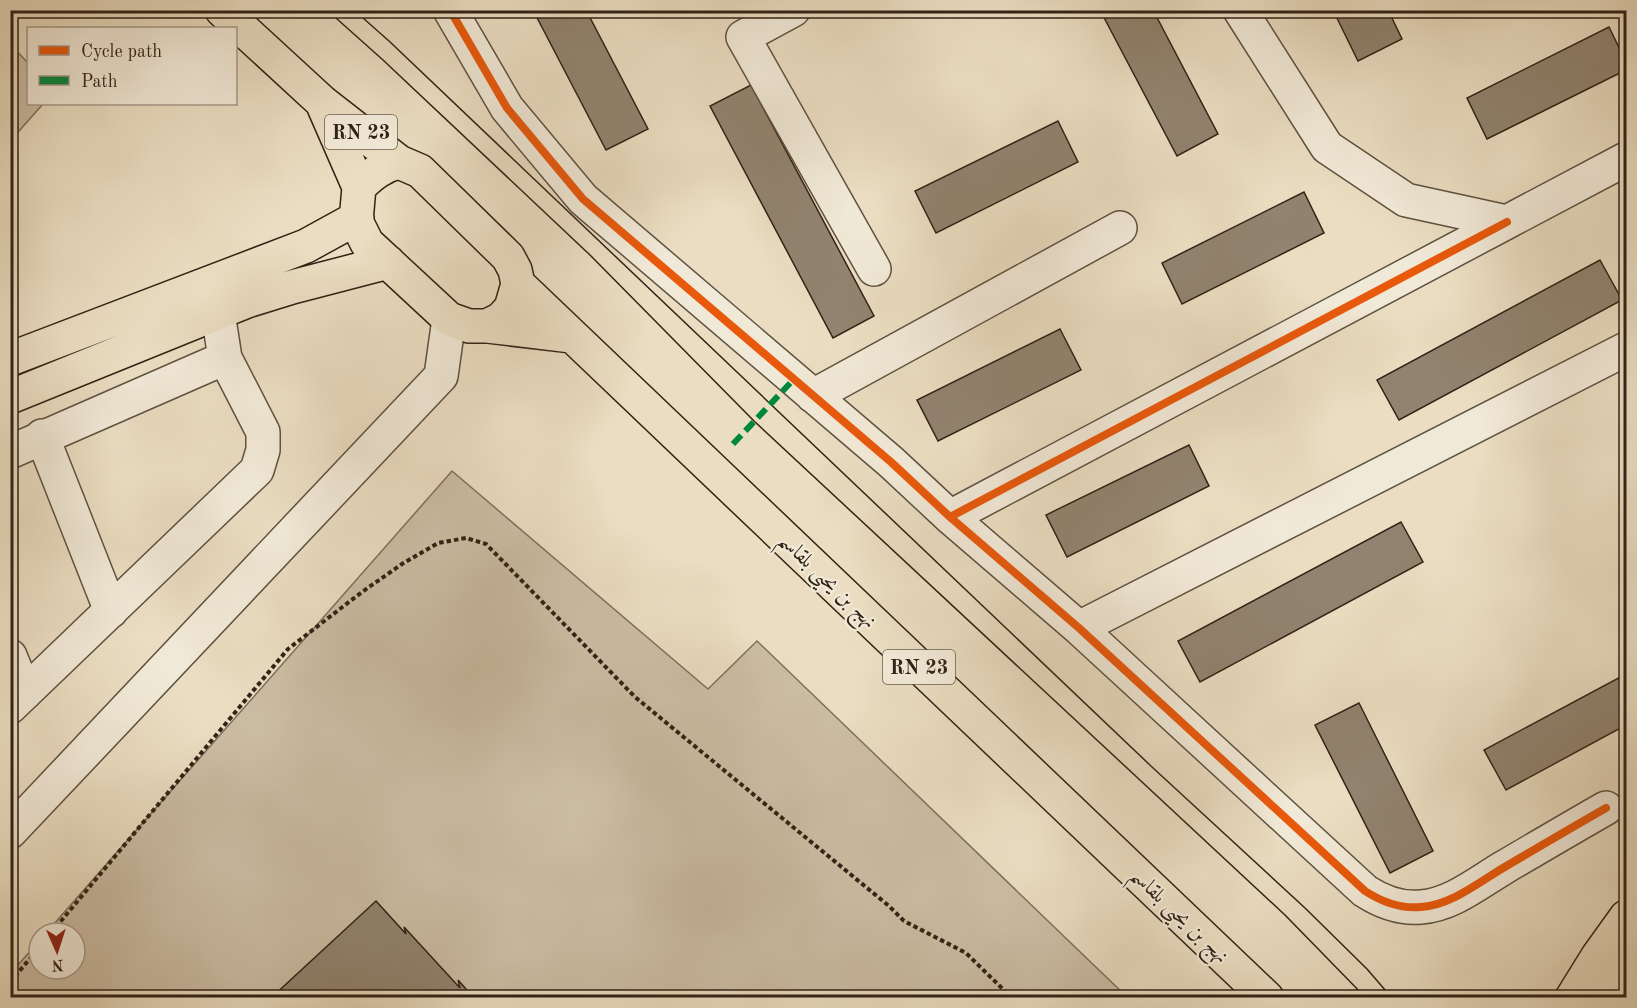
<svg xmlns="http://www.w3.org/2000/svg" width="1637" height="1008" font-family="'Old Standard TT',Amiri,serif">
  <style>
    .green { fill: #cbbda4; stroke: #7e705d; stroke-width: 1.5 }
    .building { fill: #91836f; stroke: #312216; stroke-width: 1.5 }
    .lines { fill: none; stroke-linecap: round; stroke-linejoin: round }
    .minor-casing { stroke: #5f5141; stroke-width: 36 }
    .major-casing { stroke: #312216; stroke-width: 36 }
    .path { stroke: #312216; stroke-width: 4; stroke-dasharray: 4.5 3; stroke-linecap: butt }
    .minor { stroke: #f1e9d7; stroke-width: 33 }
    .major { stroke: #eaddc1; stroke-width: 33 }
    .tram { stroke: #312216; stroke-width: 1.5 }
    .quiet { stroke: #00873e; stroke-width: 6; stroke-dasharray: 12 6; stroke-linecap: butt }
    .cycleway-casing { stroke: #f1e9d7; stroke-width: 11 }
    .cycleway { stroke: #e8590c; stroke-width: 8 }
    .labels { text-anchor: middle; stroke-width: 4.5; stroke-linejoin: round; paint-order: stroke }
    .shield { fill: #f1e9d7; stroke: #6b5e50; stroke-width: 1.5 }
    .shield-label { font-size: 20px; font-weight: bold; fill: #312216 }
    .street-label { font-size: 21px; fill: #312216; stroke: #f1e9d7 }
  </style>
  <rect width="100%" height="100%" fill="#eaddc1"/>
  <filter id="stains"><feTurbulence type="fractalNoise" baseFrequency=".00333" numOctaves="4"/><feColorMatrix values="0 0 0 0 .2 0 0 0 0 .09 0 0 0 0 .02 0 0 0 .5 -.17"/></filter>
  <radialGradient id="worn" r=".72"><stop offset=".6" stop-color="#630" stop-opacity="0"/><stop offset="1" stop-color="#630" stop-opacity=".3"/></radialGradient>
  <path class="green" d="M10 44 28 63V104H43L11 140Z
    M452 471 708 689 757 641 1127 997 11 998V973L39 941V969H75V933H46Z"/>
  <path class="building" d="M533 10H586L648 129 606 150Z
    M1100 10H1153L1218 134 1177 156Z
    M1333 10H1388L1402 39 1358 61Z
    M1609 27 1626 62V70L1487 139 1467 98Z
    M751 85 874 316 833 338 710 106Z
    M1058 121 1078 162 936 233 915 191Z
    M1304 192 1324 233 1182 304 1162 263Z
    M1600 260 1622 300 1399 420 1377 380Z
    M1060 329 1081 370 938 441 917 400Z
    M1189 445 1209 486 1067 557 1046 515Z
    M1401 522 1423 562 1200 682 1178 641Z
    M1626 674V725L1506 790 1484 750Z
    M1359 703 1433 851 1390 873 1315 725Z
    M376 901 406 934 404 927 460 988 458 980 474 998H271Z"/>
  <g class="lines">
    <g class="minor-casing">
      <path id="minor" d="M450 10 507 108 583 199 891 462 950 517 1079 628 1365 891C1382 902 1400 909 1421 907 1451 905 1478 883 1503 868 1537 848 1571 828 1606 808
        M793 10 743 37 874 269
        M1240 10 1327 147 1406 200 1507 222 1626 159
        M813 396 1120 228
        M42 436 111 611
        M10 452 225 358 218 313
        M950 517 1507 222
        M1079 628 1626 349
        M10 656 25 693
        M10 707 257 470 263 450V432L225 358
        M10 832 441 376 449 319"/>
    </g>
    <g class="major-casing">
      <path id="major" d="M222 10 322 102 399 162
        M324 107 359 187
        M399 162 420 171 508 257 515 270 518 284 511 308 501 319 487 326H469L449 319 367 243 356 221 359 187C371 175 382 166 399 162Z
        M518 284 1267 998
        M487 326 571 336
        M10 359 306 246 357 218
        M10 397 247 301 292 287 388 262
        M1572 998 1598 956 1626 917
        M1608 998 1626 967"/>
    </g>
    <path class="path" d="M51 933 288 649 362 592 402 564 438 543 466 538 486 544 635 697 889 906 904 921 966 953 1012 998
      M10 982 39 948"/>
    <use href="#minor" class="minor"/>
    <use href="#major" class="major"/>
    <path class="tram" d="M327 10 383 60 590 255 754 421 1285 915 1366 998
      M354 10 389 41 1152 767 1305 908 1367 969 1392 998"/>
    <path class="quiet" d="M733 444 794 379"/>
    <g class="cycleway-casing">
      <path id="cycleway" d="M450 10 507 108 583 199 891 462 950 517 1079 628 1365 891C1382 902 1400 909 1421 907 1451 905 1478 883 1503 868 1537 848 1571 828 1606 808
        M950 517 1507 222"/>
    </g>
    <use href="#cycleway" class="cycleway"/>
  </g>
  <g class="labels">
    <g class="shield">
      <rect x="325" y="115" width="72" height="34" rx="4.5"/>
      <rect x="883" y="650" width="72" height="34" rx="4.5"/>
    </g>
    <g class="shield-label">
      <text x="361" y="139">RN 23</text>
      <text x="919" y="674">RN 23</text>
    </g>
    <g class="street-label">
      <text transform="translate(828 580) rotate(44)" y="7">نهج بن يحيى بلقاسم</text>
      <text transform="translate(1180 915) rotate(44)" y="7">نهج بن يحيى بلقاسم</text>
    </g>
  </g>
  <rect width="1637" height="1008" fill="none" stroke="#eaddc1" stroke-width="36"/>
  <rect x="12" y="12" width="1613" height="984" fill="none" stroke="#312216" stroke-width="3"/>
  <rect x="18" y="18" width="1601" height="972" fill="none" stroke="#312216" stroke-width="1.5"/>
  <rect x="27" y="27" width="210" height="78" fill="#f1e9d7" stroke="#a4998a" stroke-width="1.5"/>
  <rect x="39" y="46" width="30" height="9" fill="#e8590c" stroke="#a4998a" stroke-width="1.5"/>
  <text x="81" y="57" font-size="18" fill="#312216">Cycle path</text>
  <rect x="39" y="76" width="30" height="9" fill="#00873e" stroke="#a4998a" stroke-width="1.5"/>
  <text x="81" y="87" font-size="18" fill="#312216">Path</text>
  <g transform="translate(57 951) rotate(177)"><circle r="28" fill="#f1e9d7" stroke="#a4998a" stroke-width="1.5"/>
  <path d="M0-4.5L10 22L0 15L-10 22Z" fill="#8f2418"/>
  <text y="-9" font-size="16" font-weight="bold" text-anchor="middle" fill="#312216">N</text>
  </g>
  <rect width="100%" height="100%" filter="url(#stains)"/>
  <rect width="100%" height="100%" fill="url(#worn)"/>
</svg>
